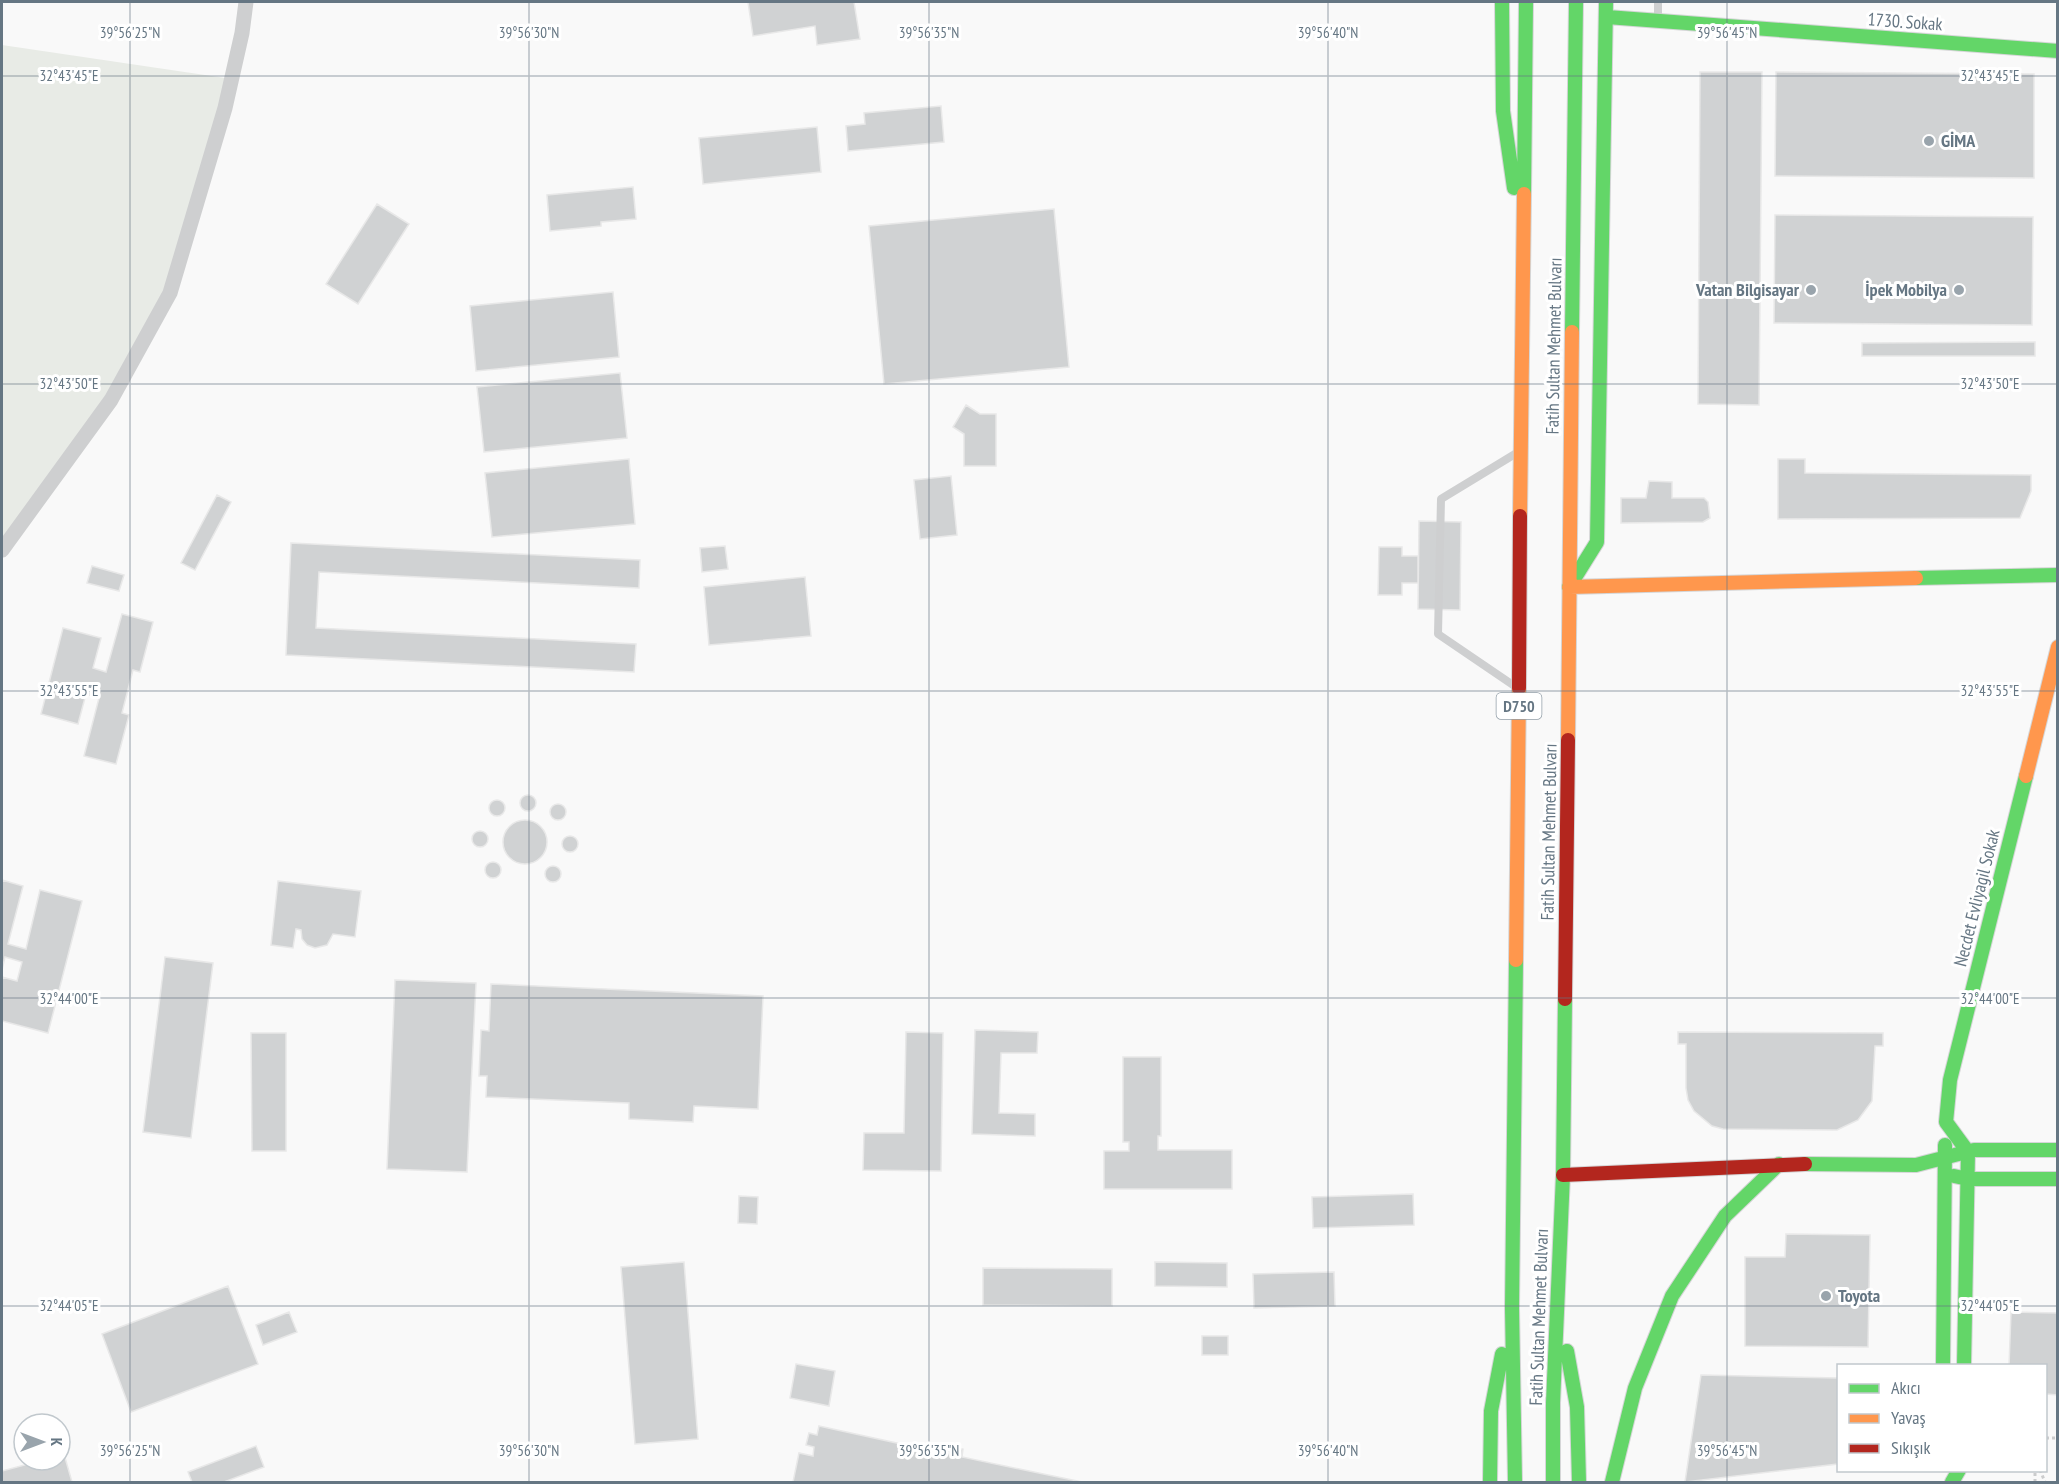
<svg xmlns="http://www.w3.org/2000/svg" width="2059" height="1484" font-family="'PT Sans Narrow',sans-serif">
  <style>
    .green { fill: #e8ebe6 }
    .building { fill: #d0d2d3; stroke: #e8e8e8; stroke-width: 1.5 }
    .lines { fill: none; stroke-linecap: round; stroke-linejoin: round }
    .fast-casing { stroke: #d5d6d7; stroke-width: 16 }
    .slow-casing { stroke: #d5d6d7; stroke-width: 16 }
    .jam-casing { stroke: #d5d6d7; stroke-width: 16 }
    .path { stroke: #cbcccd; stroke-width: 3; stroke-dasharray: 3 3; stroke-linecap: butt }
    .lane { stroke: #cecfd0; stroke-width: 8 }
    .street { stroke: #cecfd0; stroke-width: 15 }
    .fast { stroke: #63d668; stroke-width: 14 }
    .slow { stroke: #ff974d; stroke-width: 14 }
    .jam { stroke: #b3261e; stroke-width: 14 }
    .ticks { fill: none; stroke: #657683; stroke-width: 1.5; stroke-opacity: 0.45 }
    .poi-dot { fill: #99a4ac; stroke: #fff; stroke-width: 2 }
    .labels { text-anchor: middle; stroke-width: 6; stroke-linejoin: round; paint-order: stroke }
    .shield { fill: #fff; stroke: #939fa8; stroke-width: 1.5 }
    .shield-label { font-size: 16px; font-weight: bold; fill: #657683 }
    .street-label { font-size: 18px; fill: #657683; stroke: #fff }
    .poi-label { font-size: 18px; font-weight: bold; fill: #657683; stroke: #fff; text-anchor: start }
    .ticks-label { font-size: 15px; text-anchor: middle; fill: #657683; stroke: #fff; stroke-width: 6; stroke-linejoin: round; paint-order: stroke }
  </style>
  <rect width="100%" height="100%" fill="#f9f9f9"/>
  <path class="green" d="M2 45 232 79 170 293 111 400 2 550Z"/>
  <path class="building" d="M748 2H854L860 39 817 45 815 26 753 36Z
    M1700 72H1762L1759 405 1698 404Z
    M1776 72 2034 74V178L1775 176Z
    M941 106 944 142 848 151 846 126 865 124 864 113Z
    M817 127 821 172 703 184 699 138Z
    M633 187 636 219 601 222V226L550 231 547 195Z
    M377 204 409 224 358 304 326 284Z
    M1054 209 1069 367 884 384 869 226Z
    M1775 215 2033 217 2032 325 1774 323Z
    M613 292 619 357 476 371 470 306Z
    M2035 342V356H1862V343Z
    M620 373 627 438 484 452 477 387Z
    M966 405 980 414H996V466H964V434L953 427Z
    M629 459 635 524 492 537 485 473Z
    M1778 459H1805V473L2031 475V491L2020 518 1778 519Z
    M951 476 957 535 920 539 914 480Z
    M1649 481 1672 482V498H1704L1708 502 1710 518 1703 522 1621 523V498H1646Z
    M217 495 231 502 195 570 181 563Z
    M1419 521 1461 522 1460 610 1418 609Z
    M291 543 640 560 639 588 319 572 316 628 636 644 634 672 286 655Z
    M725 546 728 569 702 572 700 548Z
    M1379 547H1402V556H1418V583H1402V595H1378Z
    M92 566 124 575 119 591 87 583Z
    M805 577 811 636 709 645 704 587Z
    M122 614 153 622 140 672 133 670 122 713 129 715 116 764 84 756 99 698 86 694 78 724 41 714 63 628 101 638 93 668 106 672Z
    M520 803a8 8 0 1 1 16 0a8 8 0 1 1-16 0Z
    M489 808a8 8 0 1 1 16 0a8 8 0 1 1-16 0Z
    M550 812a8 8 0 1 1 16 0a8 8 0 1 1-16 0Z
    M503 842a22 22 0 1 1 44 0a22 22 0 1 1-44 0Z
    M472 839a8 8 0 1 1 16 0a8 8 0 1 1-16 0Z
    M562 844a8 8 0 1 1 16 0a8 8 0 1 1-16 0Z
    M485 870a8 8 0 1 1 16 0a8 8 0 1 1-16 0Z
    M545 874a8 8 0 1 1 16 0a8 8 0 1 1-16 0Z
    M2 880 23 886 8 944 26 949 40 890 82 901 48 1033 2 1021V977L17 981 22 962 5 957 2 970Z
    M278 881 361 891 355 937 333 934 327 945 315 948 307 945 302 939 301 930 296 929 293 948 271 945Z
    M165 957 213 963 191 1138 143 1132Z
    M395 980 476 983 467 1172 387 1169Z
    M491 984 763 996 758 1109 694 1106 693 1122 629 1119V1103L486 1097 487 1076H479L481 1030 489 1031Z
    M975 1030 1038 1032 1037 1053H1001L999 1113 1035 1114V1136L972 1134Z
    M906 1032 943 1033 941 1171 863 1170 864 1133H904Z
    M1678 1032 1883 1033V1046H1875L1872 1101 1858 1120 1837 1130 1723 1129 1712 1126 1694 1111 1688 1100 1686 1088V1044H1678Z
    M251 1033H286V1151H252Z
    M1123 1057H1161V1136H1158V1150H1232V1189H1104V1151H1129V1142H1123Z
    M1413 1194 1414 1225 1313 1228 1312 1197Z
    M739 1196 758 1197 757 1224 738 1223Z
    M1786 1234 1870 1235 1868 1347 1745 1346V1257H1785Z
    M684 1262 698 1439 635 1444 621 1267Z
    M1155 1262 1227 1263V1287L1155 1286Z
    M983 1268 1112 1269V1306L983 1305Z
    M1334 1272 1335 1306 1254 1308 1253 1274Z
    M228 1286 258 1364 131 1412 102 1334Z
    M289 1312 297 1332 263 1345 256 1325Z
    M2011 1312 2058 1313V1395L2046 1394V1366H2009Z
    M1202 1336H1228V1355H1202Z
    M796 1364 835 1371 829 1406 790 1398Z
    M1701 1375 1838 1378V1464L1685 1482Z
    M819 1426 938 1452 940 1445 963 1449 962 1457 1082 1482H793L799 1453 813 1456 814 1447 806 1445 809 1433 817 1435Z
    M256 1446 264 1467 224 1482H192L188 1472Z
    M64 1454 72 1482H2V1471L43 1460H60V1456Z"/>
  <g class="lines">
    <g class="fast-casing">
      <path id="fast" d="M1502 2 1503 111 1514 188
        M1607 17 2058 51
        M1524 194 1526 2
        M1572 332 1576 2
        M1916 578 2058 575
        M1569 587 1597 542 1606 2
        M1805 1164 1916 1165 1974 1150H2058
        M1954 1176 1968 1179H2058
        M1567 1351 1577 1407 1579 1482
        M1943 1366 1945 1145
        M1964 1366 1968 1152 1946 1122 1950 1080 2026 776
        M1490 1482 1491 1411 1502 1354
        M1515 1482 1512 1308 1516 960
        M1553 1482V1403L1563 1175 1565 999
        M1612 1482 1635 1388 1672 1296 1725 1216 1779 1164
        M1952 1482 1959 1470"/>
    </g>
    <g class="slow-casing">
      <path id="slow" d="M1520 516 1524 194
        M1569 587 1916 578
        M1568 740 1572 332
        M2026 776 2058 647
        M1516 960 1519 688"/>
    </g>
    <g class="jam-casing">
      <path id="jam" d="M1519 688 1520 516
        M1565 999 1568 740
        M1563 1175 1805 1164"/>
    </g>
    <path class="path" d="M2046 1438H2058
      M2040 1470 2045 1482
      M2035 1482V1470"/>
    <path class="lane" d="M1658 19V2
      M1513 685 1438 634 1441 499 1515 454"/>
    <path class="street" d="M2 550 111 400 170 293 225 108 242 33 246 2"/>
    <use href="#fast" class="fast"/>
    <use href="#slow" class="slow"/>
    <use href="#jam" class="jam"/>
  </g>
  <path class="ticks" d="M130 2V1482M529 2V1482M929 2V1482M1328 2V1482M1727 2V1482M2 76H2058M2 384H2058M2 691H2058M2 998H2058M2 1306H2058"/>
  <g class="poi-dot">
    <circle cx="1929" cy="141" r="6"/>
    <circle cx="1811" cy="290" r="6"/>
    <circle cx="1959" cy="290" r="6"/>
    <circle cx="1826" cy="1296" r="6"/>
  </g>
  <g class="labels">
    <rect class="shield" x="1496.5" y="693" width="45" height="26" rx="4.5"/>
    <g class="shield-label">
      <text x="1519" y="712">D750</text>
    </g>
    <g class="street-label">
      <text transform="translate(1905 22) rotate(4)" y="6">1730. Sokak</text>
      <text transform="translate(1554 346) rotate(-89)" y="6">Fatih Sultan Mehmet Bulvarı</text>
      <text transform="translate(1549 832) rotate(-89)" y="6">Fatih Sultan Mehmet Bulvarı</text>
      <text transform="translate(1977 898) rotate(-76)" y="6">Necdet Evliyagil Sokak</text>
      <text transform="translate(1539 1317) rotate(-88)" y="6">Fatih Sultan Mehmet Bulvarı</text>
    </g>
    <g class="poi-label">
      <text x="1941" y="147">GİMA</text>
      <text x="1799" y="296" text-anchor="end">Vatan Bilgisayar</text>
      <text x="1947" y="296" text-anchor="end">İpek Mobilya</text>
      <text x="1838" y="1302">Toyota</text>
    </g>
  </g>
  <g class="ticks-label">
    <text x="130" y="38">39°56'25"N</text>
    <text x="529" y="38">39°56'30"N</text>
    <text x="929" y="38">39°56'35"N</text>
    <text x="1328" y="38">39°56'40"N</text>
    <text x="1727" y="38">39°56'45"N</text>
    <text x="1990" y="81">32°43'45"E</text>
    <text x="69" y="81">32°43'45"E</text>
    <text x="1990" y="389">32°43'50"E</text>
    <text x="69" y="389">32°43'50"E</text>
    <text x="1990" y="696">32°43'55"E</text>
    <text x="69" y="696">32°43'55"E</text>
    <text x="69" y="1004">32°44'00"E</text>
    <text x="1990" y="1004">32°44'00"E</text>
    <text x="1990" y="1311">32°44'05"E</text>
    <text x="69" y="1311">32°44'05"E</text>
    <text x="130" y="1456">39°56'25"N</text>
    <text x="529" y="1456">39°56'30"N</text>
    <text x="929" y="1456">39°56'35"N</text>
    <text x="1328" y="1456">39°56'40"N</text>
    <text x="1727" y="1456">39°56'45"N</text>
  </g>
  <rect width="2059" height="1484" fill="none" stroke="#657683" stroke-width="6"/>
  <rect x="1837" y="1364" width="210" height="108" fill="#ffffff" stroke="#c1c8cd" stroke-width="1.5"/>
  <rect x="1849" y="1384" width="30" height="9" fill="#63d668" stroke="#c1c8cd" stroke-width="1.5"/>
  <text x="1891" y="1394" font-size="18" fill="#657683">Akıcı</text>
  <rect x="1849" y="1414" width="30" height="9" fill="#ff974d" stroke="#c1c8cd" stroke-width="1.5"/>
  <text x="1891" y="1424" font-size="18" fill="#657683">Yavaş</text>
  <rect x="1849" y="1444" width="30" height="9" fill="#b3261e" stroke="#c1c8cd" stroke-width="1.5"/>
  <text x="1891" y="1454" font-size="18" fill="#657683">Sıkışık</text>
  <g transform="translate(42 1442) rotate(90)"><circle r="28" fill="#ffffff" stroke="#c1c8cd" stroke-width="1.5"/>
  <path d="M0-4.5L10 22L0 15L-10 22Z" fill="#99a4ac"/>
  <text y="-9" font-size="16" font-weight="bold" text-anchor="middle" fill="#657683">K</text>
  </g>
</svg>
